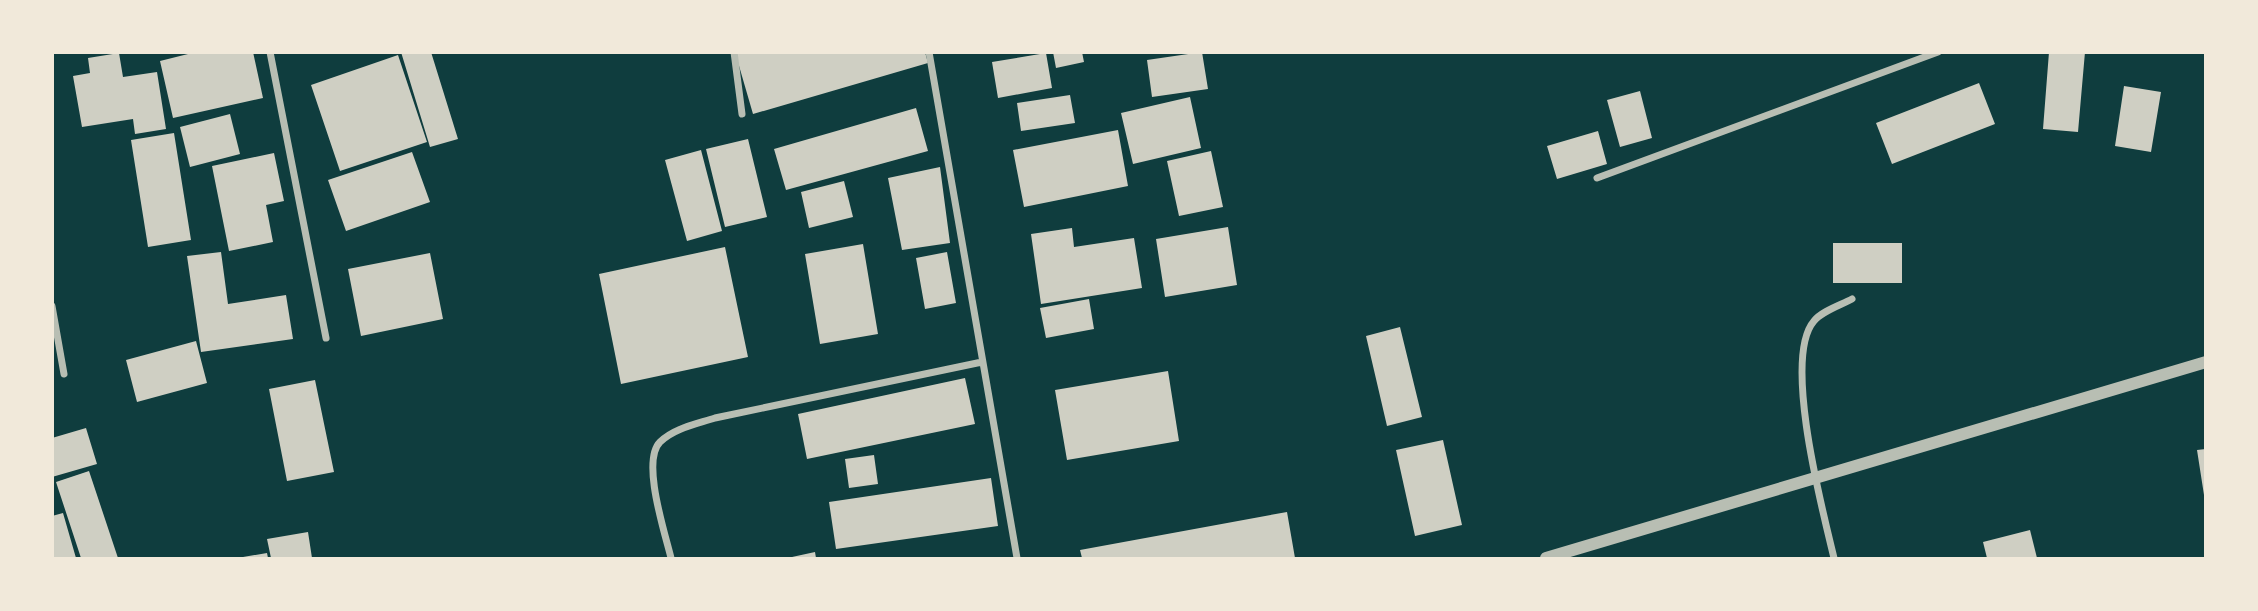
<svg xmlns="http://www.w3.org/2000/svg" width="2258" height="611" font-family="'Libre Baskerville',serif">
  <style>
    .building { fill: #cfcfc3 }
    .lines { fill: none; stroke-linecap: round; stroke-linejoin: round }
    .minor { stroke: #b8beb3; stroke-width: 7 }
    .tertiary { stroke: #b8beb3; stroke-width: 12 }
  </style>
  <rect width="100%" height="100%" fill="#0f3d3e"/>
  <path class="building" d="M196 52H253L263 98 173 118 160 61Z
    M401 52H431L458 139 430 147Z
    M735 52H925L928 63 753 114Z
    M1053 52H1082L1084 62 1056 68Z
    M1202 52 1208 89 1152 97 1147 60Z
    M2049 52H2085L2078 132 2043 129Z
    M119 53 123 77 157 72 166 129 135 134 133 119 82 127 73 76 90 73 88 58Z
    M1046 53 1052 88 998 98 992 62Z
    M398 55 427 142 340 171 311 85Z
    M1979 83 1995 124 1892 164 1876 123Z
    M2124 86 2161 92 2151 152 2115 146Z
    M1640 91 1652 138 1620 147 1607 100Z
    M1070 95 1075 123 1021 131 1017 103Z
    M1190 97 1201 148 1133 164 1121 113Z
    M916 108 928 151 786 190 774 149Z
    M230 114 240 154 190 167 180 127Z
    M1118 130 1128 186 1024 207 1013 150Z
    M1598 131 1607 164 1557 179 1547 146Z
    M174 133 191 240 148 247 131 140Z
    M748 139 767 217 725 227 706 149Z
    M701 150 722 231 687 241 665 160Z
    M1211 151 1223 207 1179 216 1167 161Z
    M412 152 430 202 346 231 328 180Z
    M274 153 284 201 266 205 273 242 229 251 212 166Z
    M940 167 950 243 902 250 888 178Z
    M844 181 853 217 809 228 801 192Z
    M1228 227 1237 285 1165 297 1156 239Z
    M1072 228 1074 247 1134 238 1142 288 1041 304 1031 234Z
    M1833 243H1902V283H1833Z
    M863 244 878 334 820 344 805 254Z
    M725 247 748 357 621 384 599 274Z
    M221 252 228 304 286 295 293 339 201 352 187 256Z
    M947 252 956 303 925 309 916 258Z
    M430 253 443 319 361 336 348 269Z
    M1089 299 1094 329 1046 338 1040 308Z
    M1400 327 1422 417 1387 426 1366 336Z
    M196 341 207 383 137 402 126 360Z
    M1168 371 1179 441 1067 460 1055 390Z
    M965 378 975 424 807 459 798 414Z
    M315 380 334 472 287 481 269 389Z
    M86 428 97 464 52 477V438Z
    M1443 440 1462 525 1415 536 1396 450Z
    M2206 449V495H2204L2197 450Z
    M874 455 878 484 849 488 845 459Z
    M89 471 118 558H81L56 482Z
    M991 478 998 526 836 549 829 502Z
    M1287 512 1295 558H1082L1080 550Z
    M63 513 76 558H52V516Z
    M2030 530 2037 558H1987L1983 542Z
    M308 532 312 558H271L267 539Z
    M815 552 816 558H792V557Z
    M267 553 268 558H243V557Z"/>
  <g class="lines">
    <path class="minor" d="M270 52 326 338
      M734 52 742 114
      M929 52 1017 558
      M1597 178 1938 52
      M52 306 64 374
      M671 558C665 533 641 461 660 442 674 428 697 424 715 418L982 362
      M1834 558C1823 512 1782 358 1814 321 1822 311 1841 305 1852 299"/>
    <path class="tertiary" d="M1546 558 2206 362"/>
  </g>
  <rect width="2258" height="611" fill="none" stroke="#f1e9da" stroke-width="108"/>
</svg>
